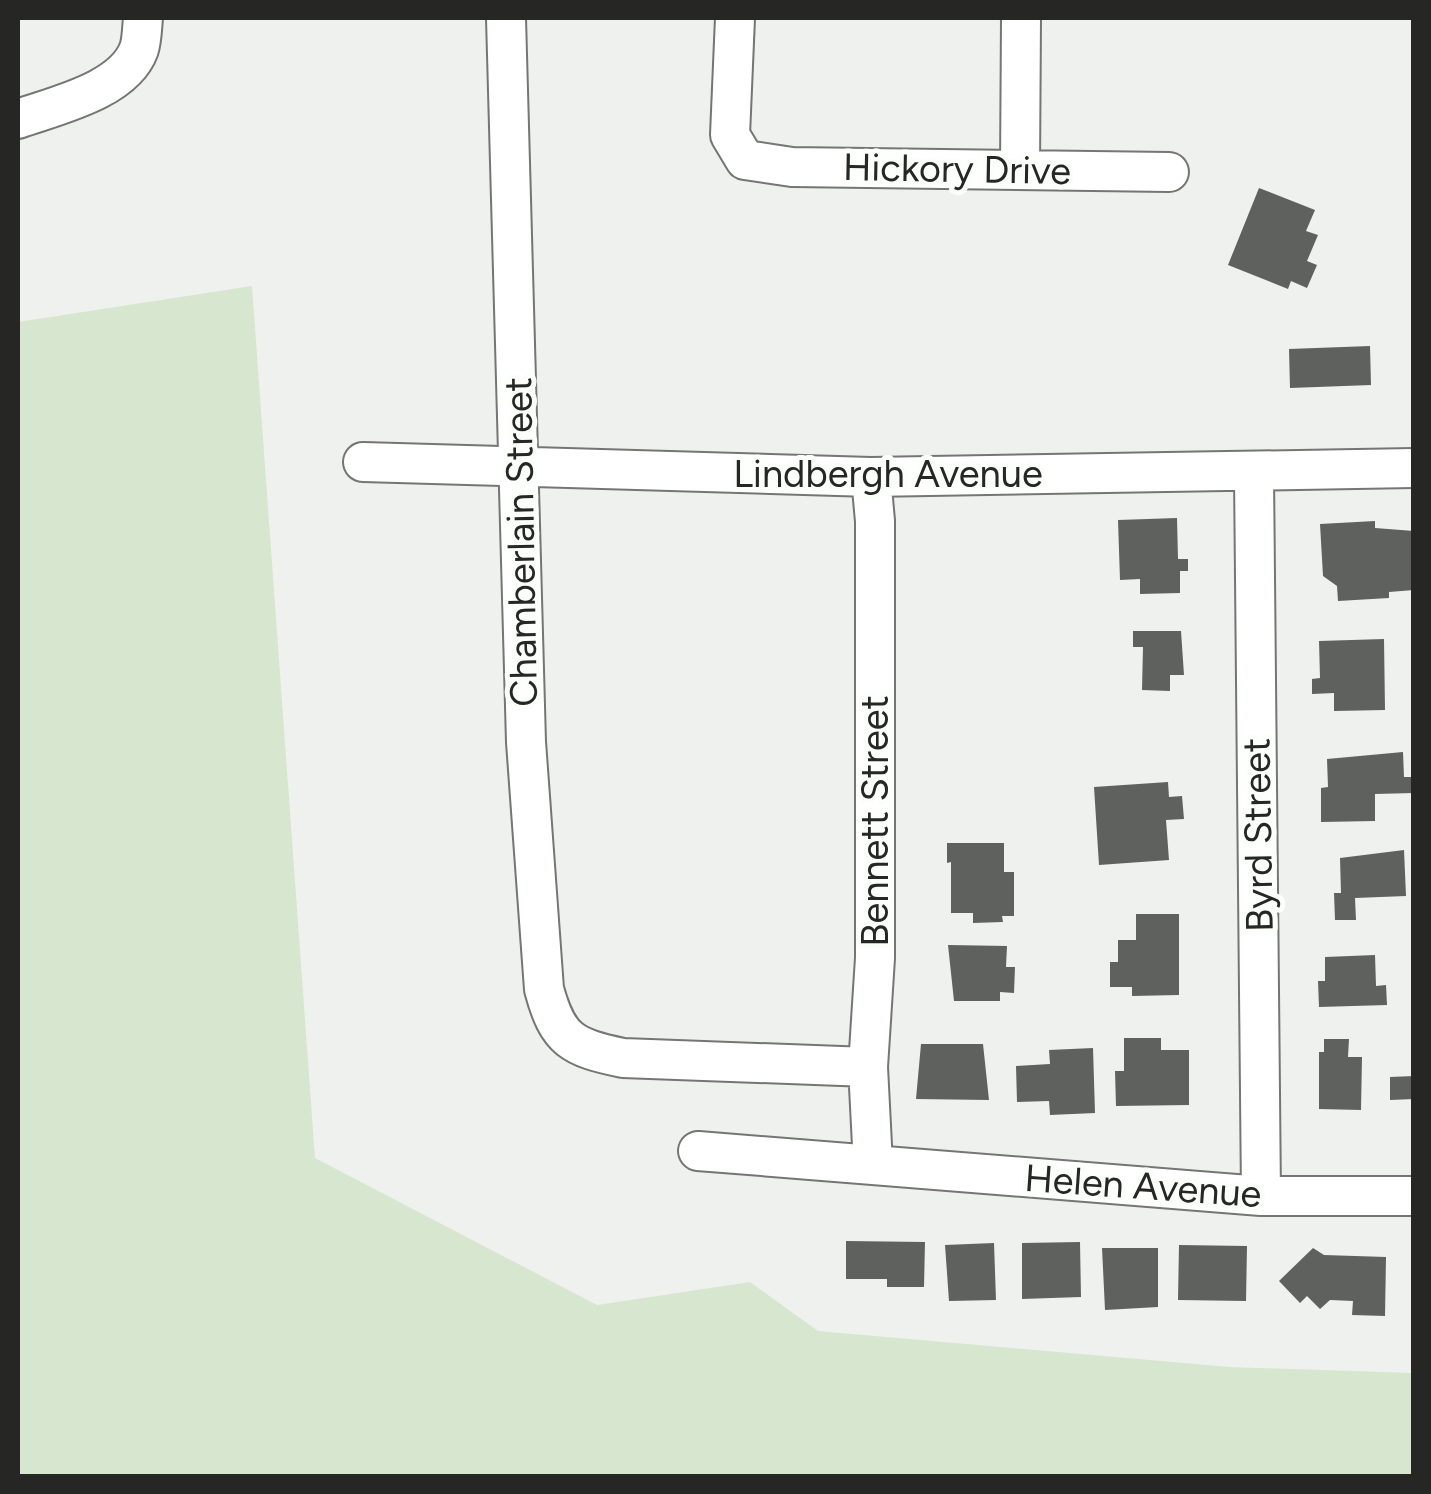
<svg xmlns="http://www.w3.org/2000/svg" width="1431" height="1494" font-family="Figtree,sans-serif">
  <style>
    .grass { fill: #d7e6ce }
    .building { fill: #5f615e }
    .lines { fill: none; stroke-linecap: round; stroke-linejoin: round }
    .minor-casing { stroke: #747673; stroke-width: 42 }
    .minor { stroke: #fff; stroke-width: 38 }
    .labels { text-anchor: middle; stroke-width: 10; stroke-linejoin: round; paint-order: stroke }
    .street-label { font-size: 38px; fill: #262625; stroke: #fcfefb }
  </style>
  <rect width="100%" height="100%" fill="#eff1ee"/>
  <path class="grass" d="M252 286 315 1158 597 1305 750 1282 818 1331 1229 1367 1413 1373V1476H18V322Z"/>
  <path class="building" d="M1259 188 1315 210 1306 231 1318 235 1307 261 1317 265 1307 288 1291 281 1288 289 1228 265Z
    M1370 346 1371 385 1290 388 1289 349Z
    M1177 518 1178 559H1188V571H1180V593L1140 594V579L1120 580 1118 520Z
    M1375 521V528L1414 531V590L1389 592V598L1338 601 1337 586 1323 576 1320 524Z
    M1133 631H1181L1184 675H1170V691L1142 690 1143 647H1133Z
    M1384 639 1385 710 1334 711V693L1312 694V679L1320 678 1319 641Z
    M1403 752 1404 777H1414V793L1375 794V821L1321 822V788L1328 787 1327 759Z
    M1168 782 1169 797 1182 796 1184 819 1166 820 1169 860 1099 865 1094 787Z
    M947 843H1004V872H1014V916H1002L1003 922 973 923V913H951V862L947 863Z
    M1404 850 1406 896 1355 898 1356 920H1335L1334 893H1341L1340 858Z
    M1136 914H1179V995L1132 996V987H1110V962H1118V940H1136Z
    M948 945 1007 946 1006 967H1015L1014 993 1000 992V1001H954Z
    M1375 955 1376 986 1386 985 1387 1005 1319 1007 1318 981H1325V957Z
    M1124 1038H1161V1050H1189V1105L1116 1106 1115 1071H1124Z
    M1324 1039H1349L1348 1057H1362L1361 1110 1319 1109V1052H1324Z
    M921 1044H983L989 1100 916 1099Z
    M1093 1048 1095 1113 1050 1115 1049 1101 1017 1102 1016 1066 1050 1064 1049 1050Z
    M1414 1076V1099L1390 1100V1077Z
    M846 1241 925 1242 924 1287H887V1279H846Z
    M1080 1242 1081 1297 1022 1299V1243Z
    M994 1243 996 1300 949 1301 945 1245Z
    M1179 1245 1247 1246 1246 1301 1178 1300Z
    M1102 1248H1158V1307L1105 1310Z
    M1313 1248 1324 1255 1386 1257 1385 1316 1352 1315 1353 1301 1330 1300 1320 1309 1307 1296 1300 1303 1279 1281Z"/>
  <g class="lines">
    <g class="minor-casing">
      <path id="minor" d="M506 18 526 742 544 989C558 1041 572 1047 623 1058L868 1067
        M735 18 730 135 745 160 792 167 1169 172
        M18 119C54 106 124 91 139 49 142 40 142 27 143 18
        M1020 170 1021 18
        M363 462 871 477 1414 468
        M1254 474 1261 1196
        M871 477 875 521V958L868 1067 873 1165
        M698 1151 1261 1196H1414"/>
    </g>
    <use href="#minor" class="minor"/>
  </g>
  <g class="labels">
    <g class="street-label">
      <text transform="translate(957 169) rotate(1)" y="13">Hickory Drive</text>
      <text x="888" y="487">Lindbergh Avenue</text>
      <text transform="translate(521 542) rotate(-91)" y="13">Chamberlain Street</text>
      <text transform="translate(875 821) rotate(-90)" y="13">Bennett Street</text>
      <text transform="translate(1258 835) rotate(-91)" y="13">Byrd Street</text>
      <text transform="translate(1143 1186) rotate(4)" y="13">Helen Avenue</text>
    </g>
  </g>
  <rect width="1431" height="1494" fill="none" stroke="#262625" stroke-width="40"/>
</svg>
